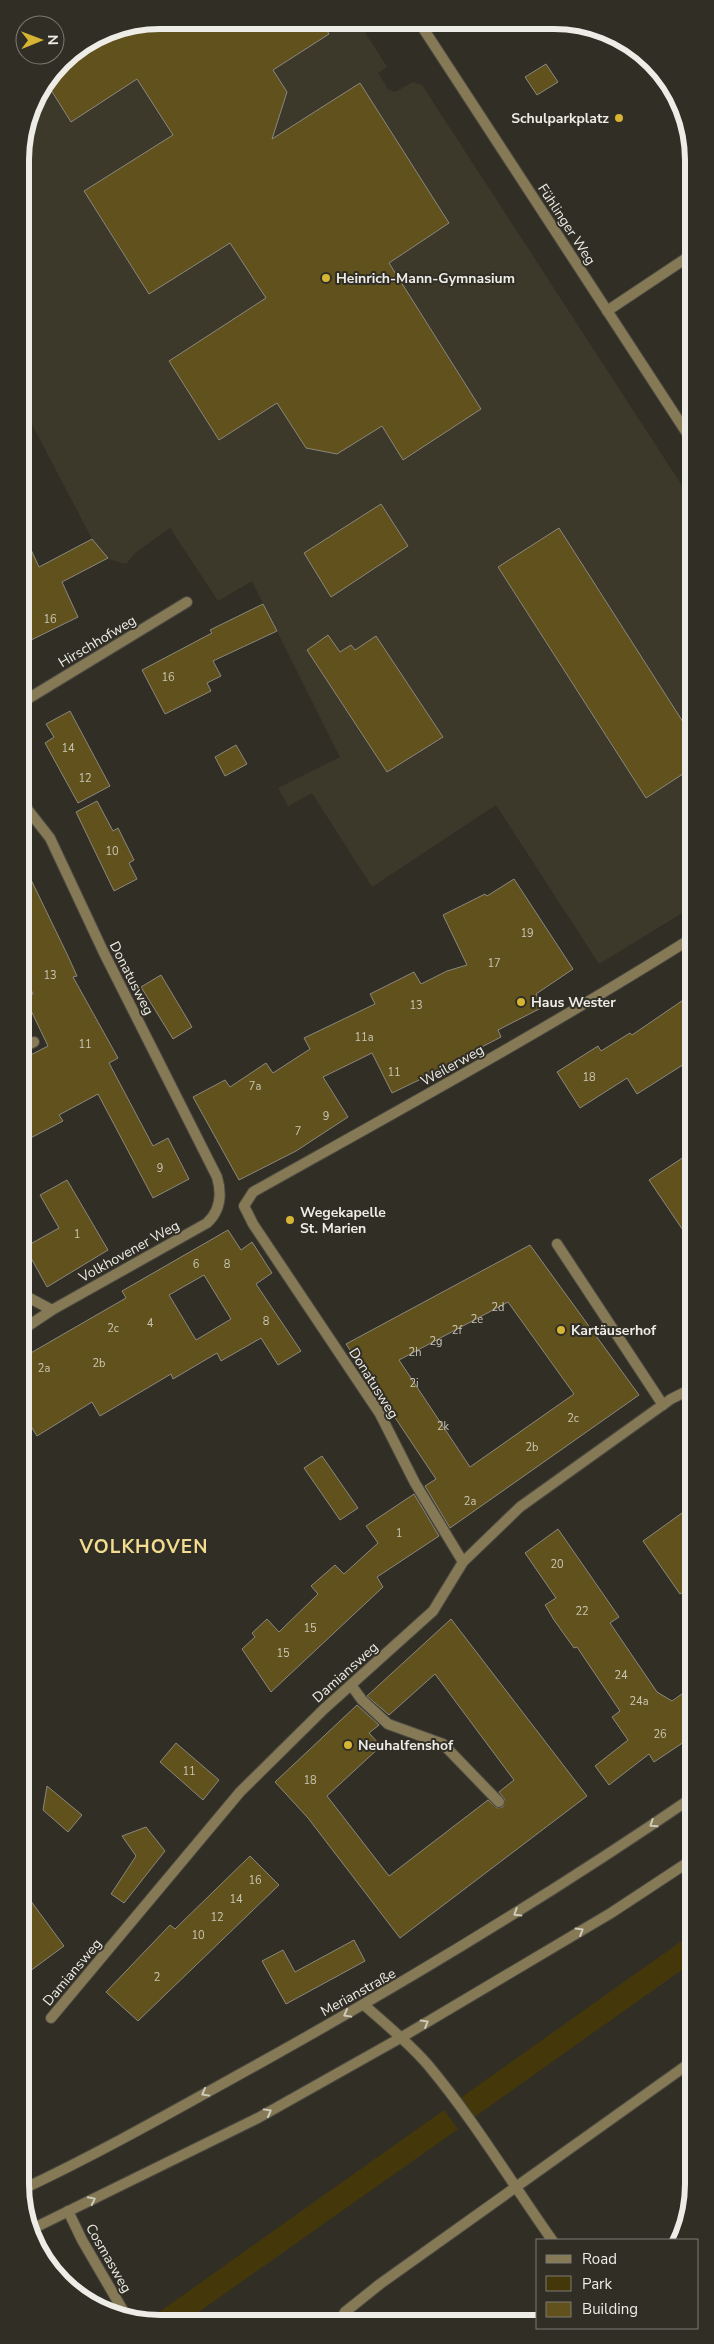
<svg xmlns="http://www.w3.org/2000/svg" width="714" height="2344" font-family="'Nunito Sans',sans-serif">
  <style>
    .built { fill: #3c382a }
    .green { fill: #44380a }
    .building { fill: #61521d; stroke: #8a877e; fill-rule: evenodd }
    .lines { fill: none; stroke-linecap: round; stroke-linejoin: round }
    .service-casing { stroke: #4b4941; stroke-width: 12 }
    .minor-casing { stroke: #4b4941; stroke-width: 12 }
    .tertiary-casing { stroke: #4b4941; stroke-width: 12 }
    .service { stroke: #857a55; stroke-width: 10 }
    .minor { stroke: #857a55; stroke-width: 10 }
    .tertiary { stroke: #857a55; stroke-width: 10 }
    .oneway { stroke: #cecaba }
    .poi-dot { fill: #d6b534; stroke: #312e26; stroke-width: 2 }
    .labels { text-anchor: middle; stroke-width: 4; stroke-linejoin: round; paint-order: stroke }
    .number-label { font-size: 11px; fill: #cac6b4 }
    .poi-label { font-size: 14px; font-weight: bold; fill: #edece6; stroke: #312e26; text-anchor: start }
    .street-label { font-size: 14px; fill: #edece6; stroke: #312e26 }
    .district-label { font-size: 19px; font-weight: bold; letter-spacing: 1px; fill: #f3dc8f; stroke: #312e26 }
    .rim { fill: none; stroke: #edece6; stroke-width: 6 }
  </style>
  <rect width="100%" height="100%" fill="#312e26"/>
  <path class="built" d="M160 20 358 21 387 67 378 73 388 89 395 92 413 82 422 85 692 501V907L599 964 496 805 372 887 312 793 288 806 278 788 340 757 252 581 218 601 170 528 135 553 126 564 108 559 92 539 27 415 21 389 20 151 34 98 61 61 107 31Z"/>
  <path class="green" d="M693 1933V1962L473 2118 459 2099Z
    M444 2110 458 2129 186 2321H159L155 2315Z"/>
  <path class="building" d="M160 20 321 21 329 34 273 70 287 92 272 139 360 83 449 223 389 263 481 409 403 460 382 426 337 454 306 448 277 403 219 440 169 361 266 298 230 243 149 294 84 191 173 135 137 79 71 122 46 82 61 61 107 31Z
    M546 64 558 82 537 95 525 77Z
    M381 504 408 546 331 597 304 553Z
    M21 528 39 567 92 539 108 558 62 582 78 617 21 645Z
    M559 528 692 736V768L646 798 498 567Z
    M263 604 277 631 213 661 221 676 207 683 211 691 165 714 142 670 212 633 210 630Z
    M328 635 340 652 351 645 355 650 376 636 443 737 387 772 307 650Z
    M70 711 110 786 78 803 45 743 54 737 46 724Z
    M236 745 247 764 225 776 215 757Z
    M97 801 113 831 118 828 134 860 129 863 137 879 114 891 76 812Z
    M21 859 67 954 77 976 73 977 118 1058 109 1063 153 1146 168 1138 189 1179 153 1198 98 1094 59 1115 63 1121 21 1143V1060L48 1046 25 998 33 994 21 968Z
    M514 879 573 969 536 994 543 1007 498 1030 501 1037 470 1053 471 1055 392 1093 372 1053 323 1077 348 1117 296 1151 239 1180 193 1097 225 1080 230 1087 266 1063 273 1073 310 1049 304 1038 375 1004 370 994 414 972 421 984 447 971 467 965 443 915 485 894 487 896Z
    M161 975 192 1027 173 1039 141 987Z
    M692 994V1059L637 1094 627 1078 580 1108 557 1072 598 1046 601 1051 630 1033 632 1035Z
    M693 1151V1245L649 1180Z
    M67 1180 108 1250 47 1287 25 1247 59 1228 40 1195Z
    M228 1230 241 1250 252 1242 272 1273 256 1284 301 1351 278 1365 261 1338 221 1361 217 1353 173 1379 171 1374 100 1416 92 1402 37 1436 22 1412V1358L126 1298 122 1291ZM204 1275 231 1319 196 1340 169 1295Z
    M530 1245 639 1395 450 1528 425 1486 436 1479 346 1344ZM508 1302 574 1394 470 1467 399 1360Z
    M322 1456 358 1508 340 1520 304 1468Z
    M414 1494 439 1536 377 1577 383 1587 271 1692 242 1649 255 1637 252 1633 267 1619 279 1632 318 1594 311 1586 335 1565 344 1574 378 1543 366 1526Z
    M682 1513 693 1529V1585L680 1594 643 1541Z
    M558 1529 619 1617 610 1623 657 1692 672 1701 693 1686V1736L654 1762 649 1754 609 1785 595 1766 628 1740 612 1717 620 1711 577 1647 574 1648 554 1620 545 1605 556 1598 525 1553Z
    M451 1619 587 1796 400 1938 308 1818 275 1782 357 1705 379 1725 369 1733 381 1746 327 1796 389 1876 488 1800 497 1808 503 1807 505 1800 499 1792 514 1780 435 1674 389 1715 367 1696Z
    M176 1743 219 1780 203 1800 160 1762Z
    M47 1786 82 1815 68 1832 43 1810Z
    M146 1827 165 1851 124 1903 111 1894 136 1856 122 1836Z
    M250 1856 279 1885 138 2021 106 1992 170 1925 175 1929Z
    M22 1889 64 1946 22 1977Z
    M354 1940 365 1961 286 2004 262 1961 283 1950 295 1972Z"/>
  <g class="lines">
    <g class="service-casing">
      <path id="service" d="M557 1244 663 1405
        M351 1685 362 1700 388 1724 443 1744 499 1802
        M364 2005C386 2024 409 2043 428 2065 474 2120 511 2182 552 2240
        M340 2321 345 2312 380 2284 694 2060"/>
    </g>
    <g class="minor-casing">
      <path id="minor" d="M607 311 691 255
        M21 703 187 602
        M21 794 28 810 50 838 103 951 217 1177C222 1194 221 1210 207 1223L52 1310 22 1330
        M21 1048 34 1042
        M22 1294 52 1310
        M463 1562 415 1483 380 1414 253 1224 244 1206 253 1192C401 1109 549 1028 692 938
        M51 2018 240 1792 324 1709 433 1611 463 1562 520 1507 671 1399 693 1388
        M68 2211 82 2240 128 2319"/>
    </g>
    <g class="tertiary-casing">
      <path id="tertiary" d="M419 22 692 441
        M23 2189C104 2151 182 2106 260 2063 409 1980 553 1893 693 1797
        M32 2229 258 2118 402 2037 611 1913 693 1859"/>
    </g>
    <use href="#service" class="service"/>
    <use href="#minor" class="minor"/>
    <use href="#tertiary" class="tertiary"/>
  </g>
  <defs><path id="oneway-chevron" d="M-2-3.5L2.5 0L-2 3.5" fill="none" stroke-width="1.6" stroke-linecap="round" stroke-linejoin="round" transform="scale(1.25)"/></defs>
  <g class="oneway">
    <use href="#oneway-chevron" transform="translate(653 1824) rotate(147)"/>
    <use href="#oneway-chevron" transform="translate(517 1913) rotate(148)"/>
    <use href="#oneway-chevron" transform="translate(580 1931) rotate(-31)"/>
    <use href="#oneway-chevron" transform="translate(347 2014) rotate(151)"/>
    <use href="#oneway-chevron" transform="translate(425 2023) rotate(-31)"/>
    <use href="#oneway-chevron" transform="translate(205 2093) rotate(151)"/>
    <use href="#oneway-chevron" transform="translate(268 2112) rotate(-29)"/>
    <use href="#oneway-chevron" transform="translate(92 2200) rotate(-26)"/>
  </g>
  <g class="poi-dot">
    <circle cx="619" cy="118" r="5"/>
    <circle cx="326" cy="278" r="5"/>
    <circle cx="521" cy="1002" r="5"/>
    <circle cx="290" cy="1220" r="5"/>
    <circle cx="561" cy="1330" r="5"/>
    <circle cx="348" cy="1745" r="5"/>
  </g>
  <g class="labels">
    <g class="number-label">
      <text x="50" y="623">16</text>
      <text x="168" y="681">16</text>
      <text x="68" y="752">14</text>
      <text x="85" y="782">12</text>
      <text x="112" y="855">10</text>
      <text x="527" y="937">19</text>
      <text x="494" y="967">17</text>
      <text x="50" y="979">13</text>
      <text x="416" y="1009">13</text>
      <text x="364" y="1041">11a</text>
      <text x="85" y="1048">11</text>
      <text x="394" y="1076">11</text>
      <text x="589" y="1081">18</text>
      <text x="255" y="1090">7a</text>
      <text x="326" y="1120">9</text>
      <text x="298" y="1135">7</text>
      <text x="160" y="1172">9</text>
      <text x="77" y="1238">1</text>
      <text x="196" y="1268">6</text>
      <text x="227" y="1268">8</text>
      <text x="498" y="1311">2d</text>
      <text x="477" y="1323">2e</text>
      <text x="266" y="1325">8</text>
      <text x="150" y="1327">4</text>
      <text x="113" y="1332">2c</text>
      <text x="457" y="1334">2f</text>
      <text x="436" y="1345">2g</text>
      <text x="415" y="1356">2h</text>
      <text x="99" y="1367">2b</text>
      <text x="44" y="1372">2a</text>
      <text x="414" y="1387">2i</text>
      <text x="573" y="1422">2c</text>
      <text x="443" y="1430">2k</text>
      <text x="532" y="1451">2b</text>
      <text x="470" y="1505">2a</text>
      <text x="399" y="1537">1</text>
      <text x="557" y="1568">20</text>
      <text x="582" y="1615">22</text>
      <text x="310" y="1632">15</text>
      <text x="283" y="1657">15</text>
      <text x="621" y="1679">24</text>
      <text x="639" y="1705">24a</text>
      <text x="660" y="1738">26</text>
      <text x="189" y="1775">11</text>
      <text x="310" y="1784">18</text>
      <text x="255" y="1884">16</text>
      <text x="236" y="1903">14</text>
      <text x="217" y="1921">12</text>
      <text x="198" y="1939">10</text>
      <text x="157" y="1981">2</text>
    </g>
    <g class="poi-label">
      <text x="609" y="123" text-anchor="end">Schulparkplatz</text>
      <text x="336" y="283">Heinrich-Mann-Gymnasium</text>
      <text x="531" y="1007">Haus Wester</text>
      <text x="300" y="1217">Wegekapelle<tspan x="300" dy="16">St. Marien</tspan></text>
      <text x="571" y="1335">Kartäuserhof</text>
      <text x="358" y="1750">Neuhalfenshof</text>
    </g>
    <g class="street-label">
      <text transform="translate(567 224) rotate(57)" y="5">Fühlinger Weg</text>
      <text transform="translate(97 641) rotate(-31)" y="5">Hirschhofweg</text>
      <text transform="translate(132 978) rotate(63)" y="5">Donatusweg</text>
      <text transform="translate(452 1065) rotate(-29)" y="5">Weilerweg</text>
      <text transform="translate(129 1251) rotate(-29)" y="5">Volkhovener Weg</text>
      <text transform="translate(374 1383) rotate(58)" y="5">Donatusweg</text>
      <text transform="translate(345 1672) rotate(-42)" y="5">Damiansweg</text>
      <text transform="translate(72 1972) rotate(-50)" y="5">Damiansweg</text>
      <text transform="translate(358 1992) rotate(-29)" y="5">Merianstraße</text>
      <text transform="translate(109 2258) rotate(60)" y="5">Cosmasweg</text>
    </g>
    <g class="district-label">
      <text x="144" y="1553">VOLKHOVEN</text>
    </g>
  </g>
  <path d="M0 0H714V2344H0ZM160 29H554A131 131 0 0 1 685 160V2184A131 131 0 0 1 554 2315H160A131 131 0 0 1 29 2184V160A131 131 0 0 1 160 29Z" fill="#312e26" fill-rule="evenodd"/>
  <path class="rim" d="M160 29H554A131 131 0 0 1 685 160V2184A131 131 0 0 1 554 2315H160A131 131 0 0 1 29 2184V160A131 131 0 0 1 160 29Z"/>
  <rect x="536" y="2239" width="162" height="90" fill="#312e26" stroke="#7c7a73"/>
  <rect x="546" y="2255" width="25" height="8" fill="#857a55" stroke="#7c7a73"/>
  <text x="582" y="2264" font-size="15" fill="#edece6">Road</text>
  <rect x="546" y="2276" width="25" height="15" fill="#44380a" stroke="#7c7a73"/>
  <text x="582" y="2289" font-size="15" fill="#edece6">Park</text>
  <rect x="546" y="2302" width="25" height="15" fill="#61521d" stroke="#7c7a73"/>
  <text x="582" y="2314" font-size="15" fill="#edece6">Building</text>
  <g transform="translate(40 40) rotate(89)"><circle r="24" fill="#312e26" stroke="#7c7a73"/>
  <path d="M0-4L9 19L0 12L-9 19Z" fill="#d6b534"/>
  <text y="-8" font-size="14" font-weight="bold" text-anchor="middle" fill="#edece6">N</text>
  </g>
</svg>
